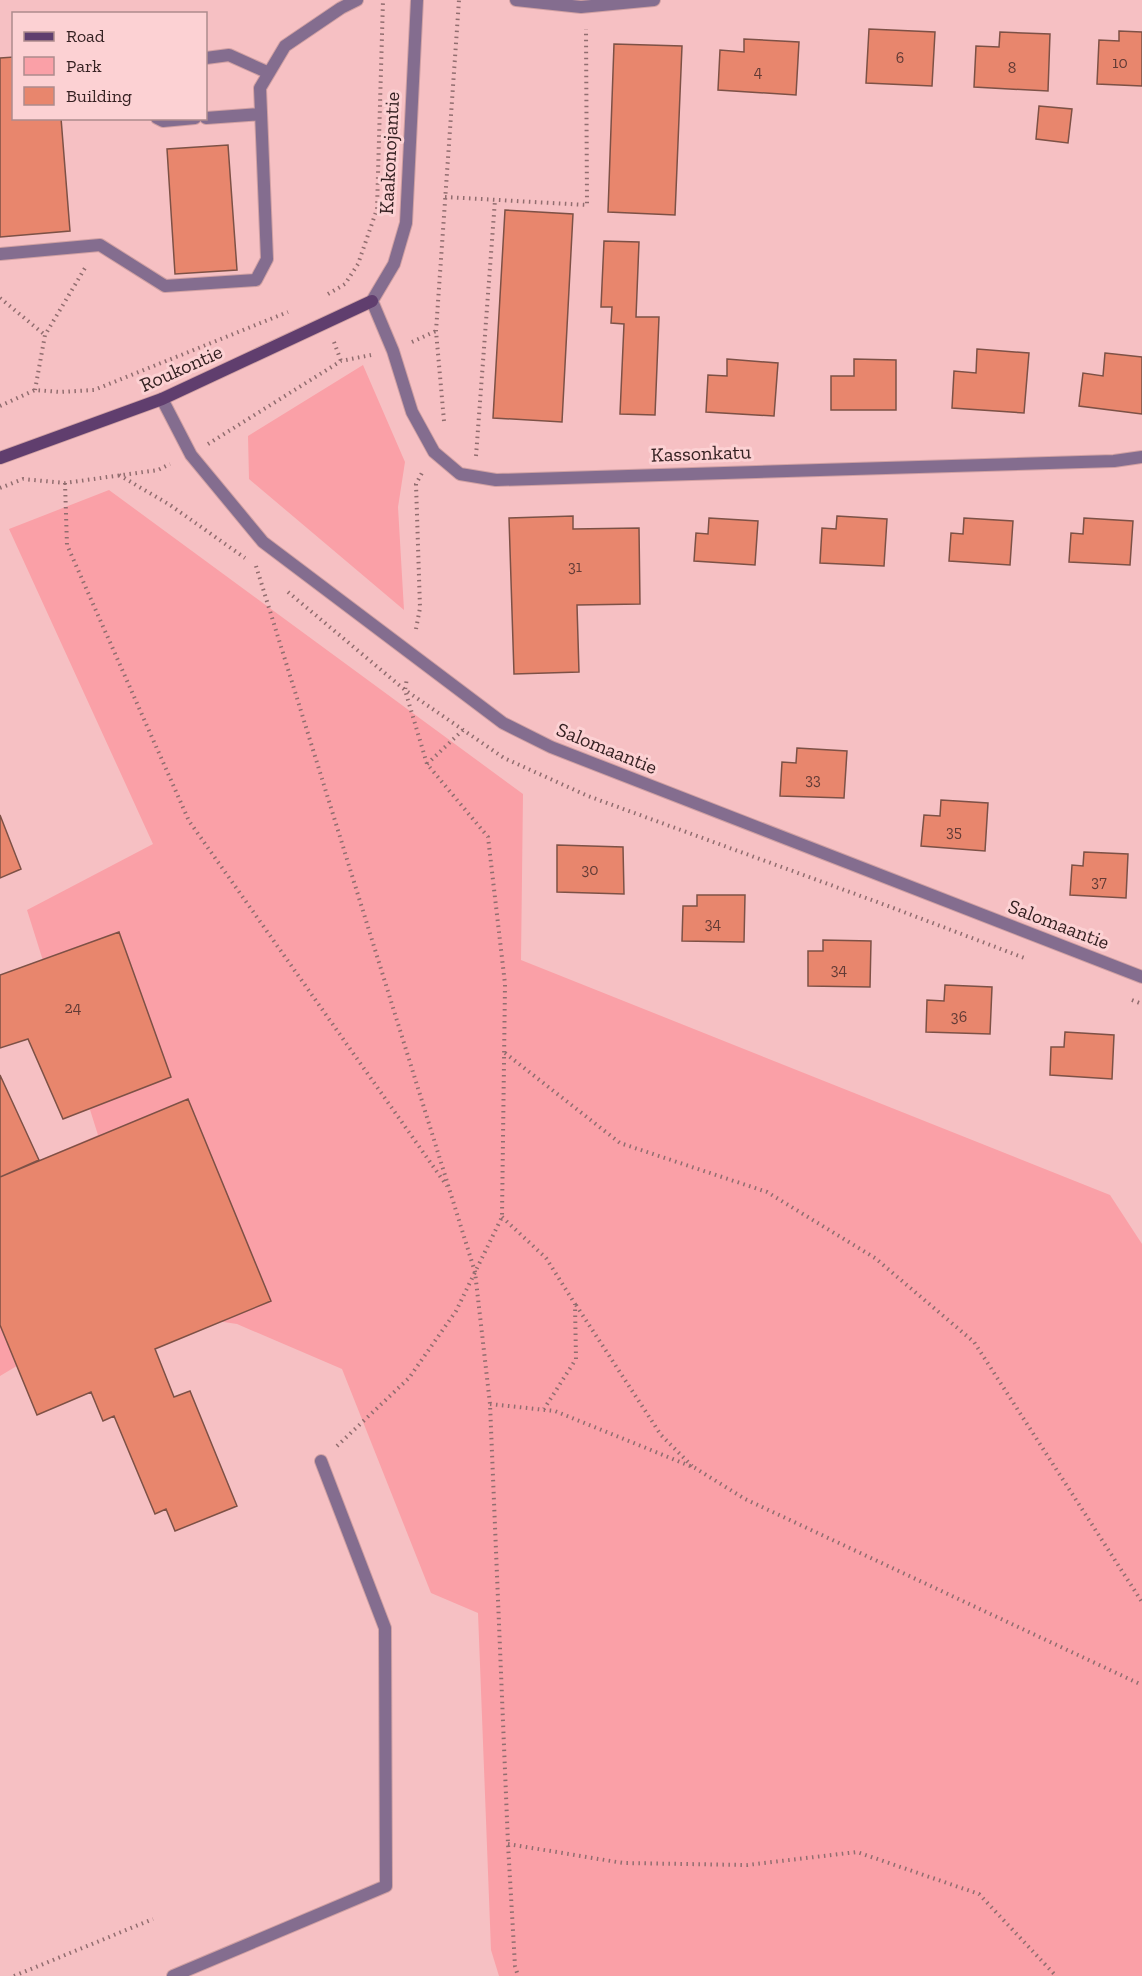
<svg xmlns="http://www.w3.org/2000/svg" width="1142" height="1976" font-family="'Zilla Slab',serif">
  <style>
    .green { fill: #faa0a7 }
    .building { fill: #e8866d; stroke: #7d5146; stroke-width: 1.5 }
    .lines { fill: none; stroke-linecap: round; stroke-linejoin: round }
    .lane-casing { stroke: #d0a0a3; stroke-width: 14 }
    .street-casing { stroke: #d0a0a3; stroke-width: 14 }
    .secondary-casing { stroke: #d0a0a3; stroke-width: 14 }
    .path { stroke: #916d6f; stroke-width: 4; stroke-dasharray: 1.5 4.5; stroke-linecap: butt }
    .lane { stroke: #846d8f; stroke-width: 12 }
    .street { stroke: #846d8f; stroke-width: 12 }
    .secondary { stroke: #603e6e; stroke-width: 12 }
    .labels { text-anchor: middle; stroke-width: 6; stroke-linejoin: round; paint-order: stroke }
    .number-label { font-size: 16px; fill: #623b36 }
    .street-label { font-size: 20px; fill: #362223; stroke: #fcd1d3 }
  </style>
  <rect width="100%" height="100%" fill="#f6c0c3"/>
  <path class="green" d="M363 365 405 462 398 507 404 610 249 479 248 436Z
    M109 490 523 794 521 960 1110 1195 1142 1244V1976H499L491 1950 478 1613 431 1593 342 1369 237 1324 117 1306 0 1376V1177L98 1135 27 910 153 844 9 529Z"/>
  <path class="building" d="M869 29 935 32 932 86 866 83Z
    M1119 31 1142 32V86L1097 84 1099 40 1119 41Z
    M1000 32 1050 34 1048 91 974 87 976 46 999 47Z
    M744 39 799 42 796 95 718 90 720 50 744 52Z
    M614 44 682 46 675 215 608 212Z
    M14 57V118H61L70 231 0 237V58Z
    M1039 106 1072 109 1068 143 1036 139Z
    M228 145 237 270 175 274 167 149Z
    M505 210 573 214 562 422 493 418Z
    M604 241 639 242 636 317H659L655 415 620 414 624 324 611 323 612 307H601Z
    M977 349 1029 353 1024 413 952 408 954 371 976 373Z
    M1105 353 1142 357V414L1079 406 1083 373 1103 376Z
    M727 359 778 363 774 416 706 412 708 375 727 376Z
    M854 359 896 360V410H831V376H854Z
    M573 516V529L639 528 640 604 577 605 579 672 514 674 509 518Z
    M837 516 887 519 884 566 820 563 822 528 836 529Z
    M709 518 758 521 755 565 694 561 696 533 708 534Z
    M964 518 1013 521 1010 565 949 561 951 533 963 534Z
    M1084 518 1133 521 1130 565 1069 562 1071 533 1083 534Z
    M797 748 847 751 844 798 780 796 782 762 796 763Z
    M941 800 988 803 985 851 921 846 924 815 940 816Z
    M0 815 21 869 0 878Z
    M557 845 623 847 624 894 557 892Z
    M1084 852 1128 854 1126 898 1070 895 1072 865 1083 866Z
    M697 895H745L744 942 682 941 683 906H697Z
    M119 932 171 1077 63 1119 28 1039 0 1048V975Z
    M823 940 871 941 870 987 808 986V951H823Z
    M945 985 992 987 990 1034 926 1032 927 1000 944 1001Z
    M1065 1032 1114 1035 1112 1079 1050 1075 1051 1047H1064Z
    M0 1075 39 1160 0 1177Z
    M188 1099 271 1301 155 1349 174 1397 190 1391 237 1506 175 1531 166 1509 155 1514 114 1416 103 1421 91 1392 37 1415 0 1325V1177Z"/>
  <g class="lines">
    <g class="lane-casing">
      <path id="lane" d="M206 58 229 55 269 73
        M157 118 163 121 195 118
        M206 118 261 114
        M0 254 100 245 165 286 256 280 267 259 260 88 285 46 341 8 357 0
        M173 1976 386 1886 385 1628 321 1461"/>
    </g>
    <g class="street-casing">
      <path id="street" d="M417 0 406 223 394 264 372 301 393 351 412 412 434 452 460 474 496 480 1114 461 1142 457
        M516 0 581 7 654 0
        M162 399 191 455 263 542 503 723 551 747 1142 977"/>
    </g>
    <g class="secondary-casing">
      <path id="secondary" d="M0 458 162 399 372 301"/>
    </g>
    <path class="path" d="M445 197 587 205 586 29
      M328 294 345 284 358 264 377 209 383 0
      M0 298 45 335
      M334 342 341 361
      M412 342 436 331
      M35 390 45 335 85 268
      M0 406 35 390 60 392 94 390 288 312
      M444 421 436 331 459 0
      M208 444 341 361 371 355
      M476 456 495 200
      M119 475 170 505 245 558
      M65 483 67 545 189 821 447 1186
      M0 488 23 479 65 483 158 470 170 464
      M256 566 475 1272 490 1404 508 1844 515 1966 518 1976
      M288 592 405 690 504 758 588 796 888 906 1027 959
      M416 629 420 608 416 484 423 471
      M427 764 463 730
      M1132 1000 1142 1004
      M505 1053 620 1143 767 1192 875 1258 974 1342 1142 1602
      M502 1217 546 1258 575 1304 576 1359 544 1409
      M576 1305 661 1435 692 1466
      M490 1404 555 1411 695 1468 745 1499 1142 1685
      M337 1446 409 1378 456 1311 502 1217 505 984 488 837 427 764 405 690 407 678
      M508 1844 623 1863 747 1865 857 1852 979 1894 1056 1976
      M14 1976 153 1919"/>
    <use href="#lane" class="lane"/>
    <use href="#street" class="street"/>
    <use href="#secondary" class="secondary"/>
  </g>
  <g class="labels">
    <g class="number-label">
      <text x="900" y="63">6</text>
      <text x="1120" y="68">10</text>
      <text x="1012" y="73">8</text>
      <text x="758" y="77">4</text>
      <text x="575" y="572">31</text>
      <text x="813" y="785">33</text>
      <text x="954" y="837">35</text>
      <text x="590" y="875">30</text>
      <text x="1099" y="887">37</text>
      <text x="713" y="929">34</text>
      <text x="839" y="975">34</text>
      <text x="73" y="1013">24</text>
      <text x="959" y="1022">36</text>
    </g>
    <g class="street-label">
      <text transform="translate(389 153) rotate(-87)" y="7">Kaakonojantie</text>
      <text transform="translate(181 368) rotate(-24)" y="7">Roukontie</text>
      <text transform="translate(701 453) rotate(-2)" y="7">Kassonkatu</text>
      <text transform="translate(607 748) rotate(22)" y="7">Salomaantie</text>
      <text transform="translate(1059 924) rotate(21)" y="7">Salomaantie</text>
    </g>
  </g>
  <rect x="12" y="12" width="195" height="108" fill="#fcd1d3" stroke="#ad8b8d" stroke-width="1.5"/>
  <rect x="24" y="32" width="30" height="9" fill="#603e6e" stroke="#ad8b8d" stroke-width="1.5"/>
  <text x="66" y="42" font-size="18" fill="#362223">Road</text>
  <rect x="24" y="57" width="30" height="18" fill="#faa0a7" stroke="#ad8b8d" stroke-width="1.5"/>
  <text x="66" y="72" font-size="18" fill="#362223">Park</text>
  <rect x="24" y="87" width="30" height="18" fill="#e8866d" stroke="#ad8b8d" stroke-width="1.5"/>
  <text x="66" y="102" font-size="18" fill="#362223">Building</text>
</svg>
